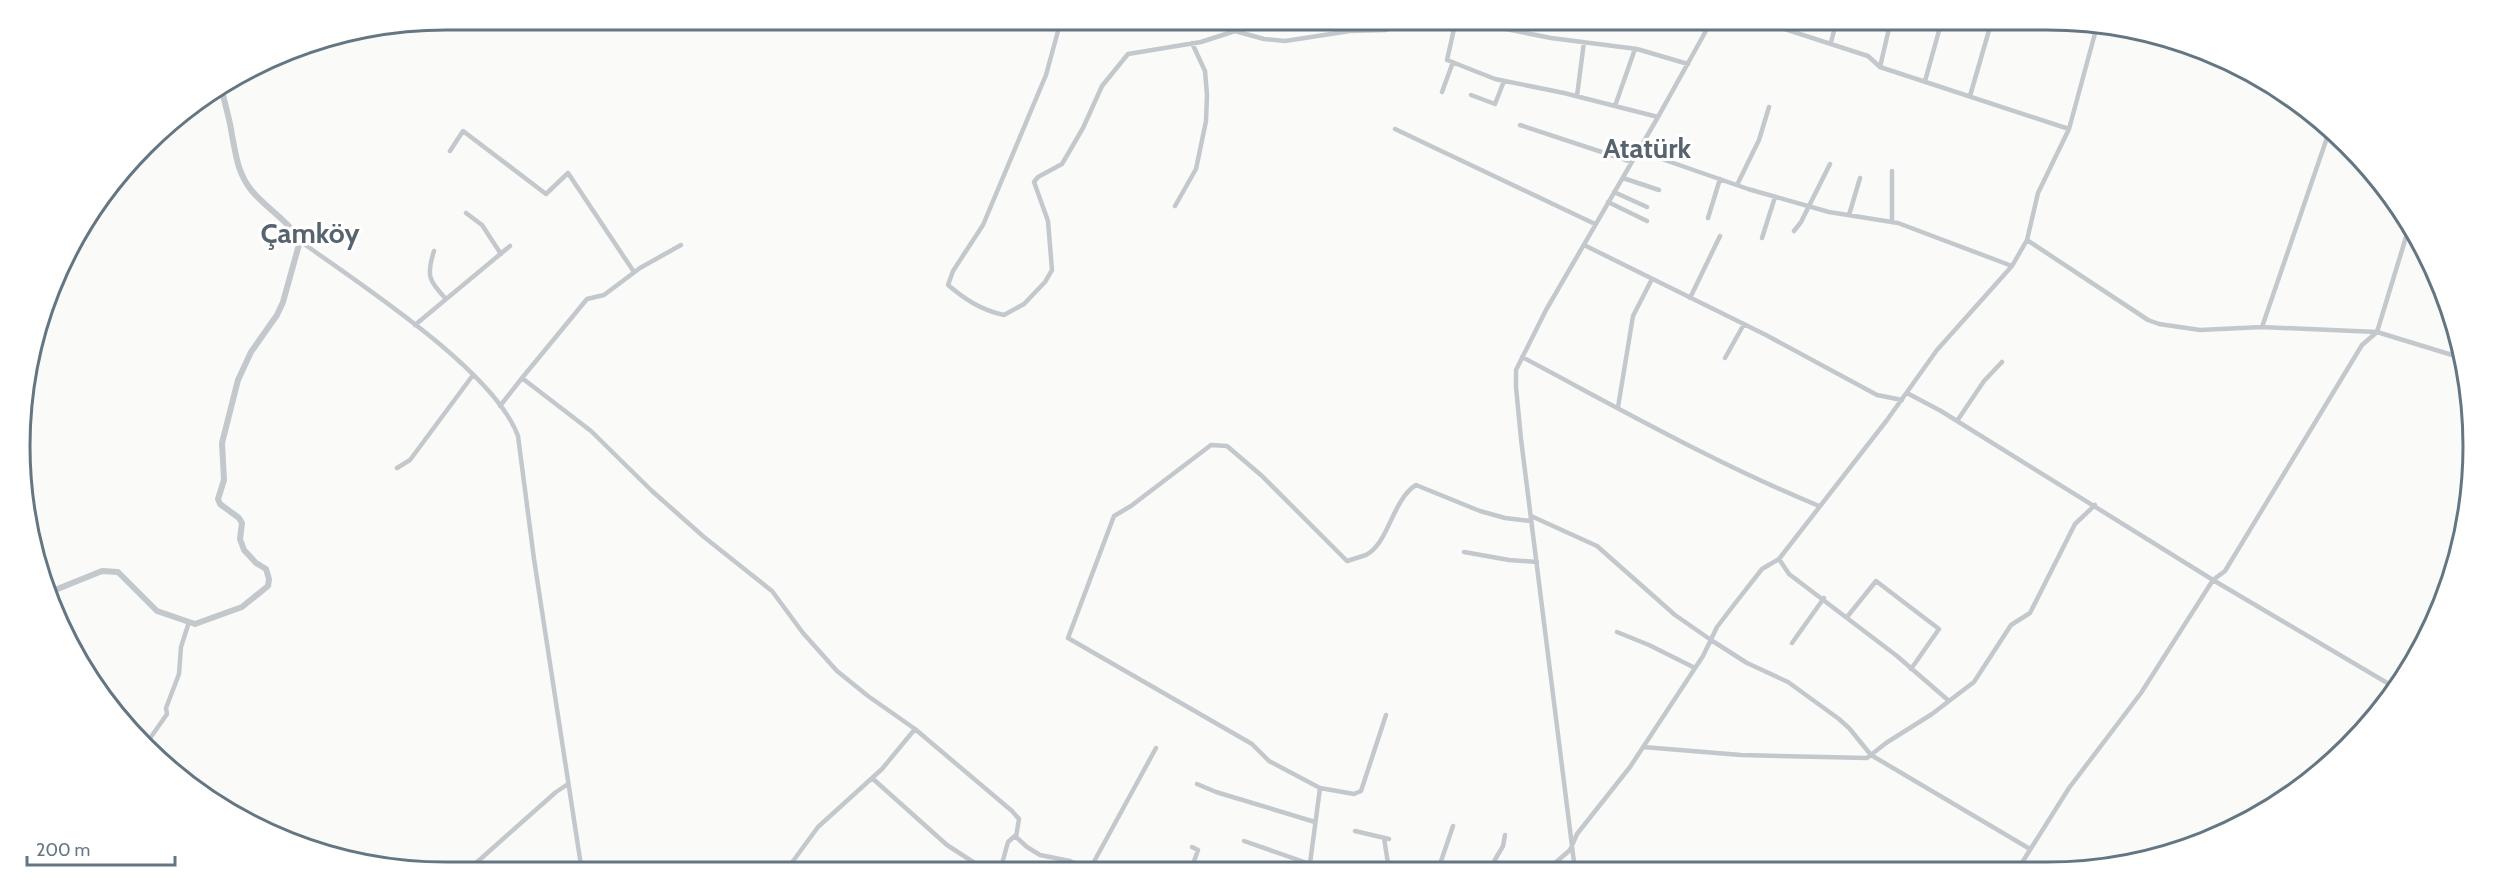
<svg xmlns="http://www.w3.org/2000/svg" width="2493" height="892" font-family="Cabin,sans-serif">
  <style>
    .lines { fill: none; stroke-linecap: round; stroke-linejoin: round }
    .minor { stroke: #c3c8cc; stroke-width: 4.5 }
    .tertiary { stroke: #c3c8cc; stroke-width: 6 }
    .labels { text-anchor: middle; stroke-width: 6; stroke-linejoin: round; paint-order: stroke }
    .district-label { font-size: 28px; font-weight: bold; fill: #57646e; stroke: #fff }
    .rim { fill: none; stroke: #657683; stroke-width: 3 }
  </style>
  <rect width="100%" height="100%" fill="#fafaf8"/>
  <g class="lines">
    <path class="minor" d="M1061 20 1046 75 983 225 953 271 948 285C966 300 981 310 1004 315L1024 304 1045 282 1052 270 1048 221 1034 182 1038 177 1062 164 1083 128 1102 86 1128 54 1201 42 1235 31 1264 39 1285 41 1350 31 1386 30
      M1456 20 1447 60 1495 79 1564 93 1658 117
      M1460 20 1551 38 1637 49 1688 64
      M1757 20 1868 56 1880 67 2069 129
      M1831 42 1837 20
      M1880 67 1891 20
      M1925 81 1942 20
      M1442 92 1453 62
      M1471 95 1495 104 1504 81
      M1577 96 1584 42
      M1970 96 1992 20
      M1615 106 1635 49
      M1520 125 1632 162
      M1395 129 1595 224
      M450 151 463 131 546 194 568 173 634 272
      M1639 151 1748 189 1829 212 1898 223 2012 266
      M1892 171V222
      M1623 178 1659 190
      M1737 185 1759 140 1769 107
      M1614 192 1647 207
      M1608 202 1647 221
      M1175 206 1196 169 1206 121 1207 95 1205 71 1192 43
      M466 213 482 225 501 254
      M1849 215 1860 178
      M1708 218 1720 179
      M1794 231 1801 222 1830 164
      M1762 238 1775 197
      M2027 240 2148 320 2159 324 2200 330 2262 327 2377 332 2462 358
      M300 241C358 283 494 370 518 436L534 559 582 872
      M1584 245 1766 335 1877 395 1902 400
      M434 251C426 276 429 281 446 299
      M1690 298 1720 236
      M415 325 510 246
      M2262 327 2330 129
      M1522 357C1620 409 1717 464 1819 506
      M1725 358 1744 324
      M522 378 587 299 604 295 640 268 681 245
      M1907 393 1941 411 2213 580 2394 687
      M500 406 522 378 591 431 652 491 704 537 772 591 803 633 837 671 868 696 915 729 1012 811 1019 819 1016 837 1027 847 1040 855 1070 861 1094 871
      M1618 407 1633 316 1652 279
      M1957 421 1984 381 2002 362
      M397 468 410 460 473 375
      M1531 516 1597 546 1675 615 1711 640 1747 663 1788 682 1839 719 1849 728 1871 755 2030 849
      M1464 552 1509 560 1537 562
      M1779 559 1789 574 1897 656 1949 701
      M1847 617 1876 581 1939 629 1911 669
      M1617 632 1649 645 1695 668
      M1792 643 1824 598
      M144 747 167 714 166 708 179 674 181 647 189 622
      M1643 747 1741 755 1867 758 1886 743 1932 714 1974 682 2011 625 2030 613 2075 524 2095 505
      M872 778 947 845 987 871
      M1197 784 1216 792 1315 822
      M1320 788 1354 794 1361 791 1386 715
      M1355 831 1389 839
      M1384 838 1389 870
      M1244 841 1310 864 1346 870
      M1192 847 1198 850 1192 867 1201 871
      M1090 869 1156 748
      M2018 869 2069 788 2141 693 2213 580 2225 571 2362 345 2377 332 2410 224
      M1438 870 1453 826
      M1489 870 1503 846 1505 835
      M1547 870 1570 850 1577 834 1630 767 1703 656 1717 627 1733 606 1762 569 1779 559 1887 420 1937 350 2012 266 2027 240 2038 193 2069 129 2097 26
      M1575 870 1521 439 1516 387V370L1546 310 1658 117 1712 20
      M1000 871 1008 842 1016 835
      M1309 871 1320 788 1269 761 1252 744 1068 638 1114 516 1131 506 1211 445 1227 446 1262 476 1347 561C1353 559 1360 557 1366 555 1389 543 1392 500 1416 485L1480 511 1505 518 1531 521
      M470 872 476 863 556 792 568 784
      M785 872 818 827 882 769 915 729"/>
    <path class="tertiary" d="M50 592 102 571 118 572 157 611 195 624 242 607 268 586 269 579 266 569 256 563 244 550 240 539 242 523 239 518 220 504 218 499 224 480 222 443 238 380 251 352 277 315 283 302 300 241C289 221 267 209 252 191 238 174 236 156 232 135 230 120 225 105 222 90"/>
  </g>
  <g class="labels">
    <g class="district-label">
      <text x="1647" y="158">Atatürk</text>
      <text x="310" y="243">Çamköy</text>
    </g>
  </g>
  <path d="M0 0H2493V892H0ZM446 30H2047A416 416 0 0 1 2463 446V446A416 416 0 0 1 2047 862H446A416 416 0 0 1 30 446V446A416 416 0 0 1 446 30Z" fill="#fff" fill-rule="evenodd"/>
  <path class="rim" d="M446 30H2047A416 416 0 0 1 2463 446V446A416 416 0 0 1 2047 862H446A416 416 0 0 1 30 446V446A416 416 0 0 1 446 30Z"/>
  <path d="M27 856v9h148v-9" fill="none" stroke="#657683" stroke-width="3"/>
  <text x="36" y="856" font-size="18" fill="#657683" stroke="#ffffff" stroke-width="4.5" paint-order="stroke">200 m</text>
</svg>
